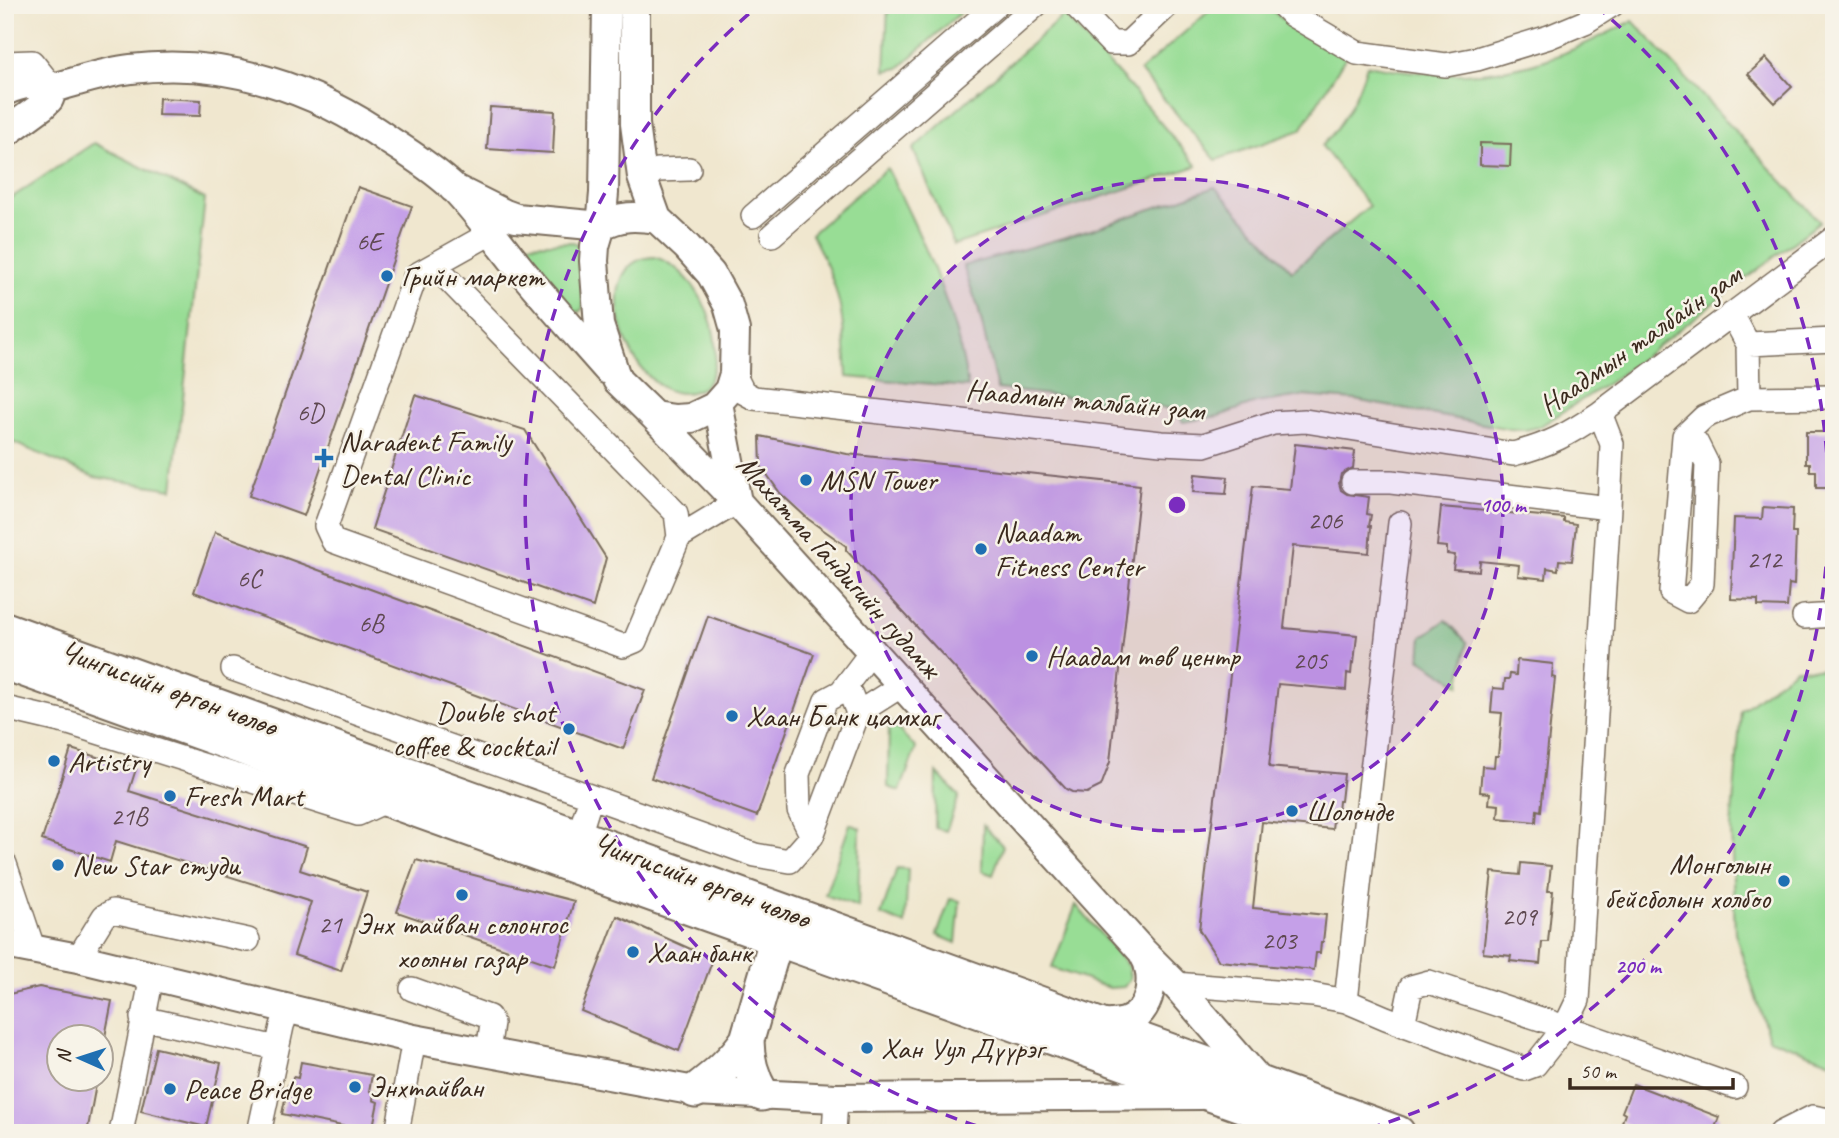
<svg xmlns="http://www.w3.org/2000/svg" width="1839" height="1138" font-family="Caveat,sans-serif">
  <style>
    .green { fill: #98dd95; stroke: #6a845a; stroke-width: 2 }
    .building { fill: #c5a0e8 }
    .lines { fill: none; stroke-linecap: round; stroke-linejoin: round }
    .minor-casing { stroke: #7a6c5c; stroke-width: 26 }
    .major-casing { stroke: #7a6c5c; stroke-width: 32 }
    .highway-casing { stroke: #7a6c5c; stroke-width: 37 }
    .minor { stroke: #fff; stroke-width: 23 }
    .major { stroke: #fff; stroke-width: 28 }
    .highway { stroke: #fff; stroke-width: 33 }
    .ring { fill: none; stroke: #7b2cbf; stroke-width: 3.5; stroke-dasharray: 12 9 }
    .poi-dot { fill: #1f6fb2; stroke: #f7f3e8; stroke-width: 2.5 }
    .labels { text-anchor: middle; stroke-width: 5; stroke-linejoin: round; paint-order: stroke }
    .number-label { font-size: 26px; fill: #5e4850 }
    .poi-label { font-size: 30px; fill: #3b2a1e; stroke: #f7f3e8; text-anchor: start }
    .street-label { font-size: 30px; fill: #3b2a1e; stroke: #f7f3e8 }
    .centre { fill: #7b2cbf; stroke: #f7f3e8; stroke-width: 3.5 }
    .ring-label { font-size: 21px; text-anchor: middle; font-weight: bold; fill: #7b2cbf; stroke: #f7f3e8; stroke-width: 5; stroke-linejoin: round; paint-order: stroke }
  </style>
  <rect width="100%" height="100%" fill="#f7f3e8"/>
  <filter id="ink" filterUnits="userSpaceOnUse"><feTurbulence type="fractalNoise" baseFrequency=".0143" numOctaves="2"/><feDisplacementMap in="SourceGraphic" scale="14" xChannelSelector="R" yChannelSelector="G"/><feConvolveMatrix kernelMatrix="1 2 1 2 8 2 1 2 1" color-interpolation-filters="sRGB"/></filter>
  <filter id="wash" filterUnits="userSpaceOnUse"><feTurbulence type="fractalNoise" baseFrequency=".00686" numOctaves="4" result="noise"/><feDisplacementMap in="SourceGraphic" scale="28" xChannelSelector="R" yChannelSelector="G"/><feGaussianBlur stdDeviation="1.57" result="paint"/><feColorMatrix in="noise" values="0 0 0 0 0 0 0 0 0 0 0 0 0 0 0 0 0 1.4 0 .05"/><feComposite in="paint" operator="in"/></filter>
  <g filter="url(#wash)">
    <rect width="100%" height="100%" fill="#f0e7cf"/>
    <path class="green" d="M888 5H969L899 68 885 71Z
      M1216 5H1265L1291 26 1347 55 1301 130 1216 160 1140 71Z
      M1064 15 1131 88 1197 166 954 245 913 149Z
      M1633 21 1820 222 1616 378 1539 427 1525 430 1510 429 1355 400 1302 396 1256 403 1219 416 1183 422 1174 409 997 389 978 307 963 266 1091 230 1215 187 1292 271 1369 206 1322 146C1345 122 1357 96 1367 65 1436 77 1492 80 1559 55 1584 46 1609 32 1633 21Z
      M94 143 205 199 173 489 94 477 5 439V202Z
      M887 168C922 237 956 310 968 387L847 377C844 318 841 286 811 234Z
      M573 242 581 246 584 257 583 308 579 312 573 311 521 250 528 244Z
      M655 257C695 271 719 321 715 360 713 376 708 388 692 392 629 406 582 258 655 257Z
      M1446 620 1467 642 1460 685 1420 659 1422 637Z
      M1796 668 1834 670V1063L1769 1038 1735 933 1731 828 1741 711Z
      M889 720 916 748 900 791 888 787Z
      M936 772 959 796 946 831 935 828Z
      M850 824 860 828 858 907 825 895Z
      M983 825 1003 846 993 875 982 871Z
      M897 868 908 869 905 924 881 915Z
      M950 899 960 901 956 943 937 935Z
      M1076 905 1128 966 1130 978 1124 987 1109 988 1052 968Z"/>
    <g id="blocks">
      <path class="building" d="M1766 58 1792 87 1775 103 1748 74Z
        M159 98 201 100 200 116 158 115Z
        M490 107 555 111 553 153 487 149Z
        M1480 143 1511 144 1510 166 1480 165Z
        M358 187 412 206 304 516 249 496Z
        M415 395 525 430 606 558 593 607 372 529Z
        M1806 432H1834V488H1816V471H1810V463H1806Z
        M760 436 847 454 1140 485 1110 762 1101 786 1087 793 1072 792 1066 789 846 550V546L808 519 780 493 761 466Z
        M1295 444 1355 451 1353 468 1341 474 1339 483 1341 490 1347 494 1369 497 1367 514 1371 515 1369 526H1371L1369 553 1293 546 1284 628 1357 635 1354 663 1352 662 1351 674 1347 673 1346 690 1278 684 1269 767 1344 774 1341 801H1339L1338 812H1334L1332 829 1262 822 1253 908 1326 915 1323 942H1321L1320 953H1316L1314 970 1219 961 1199 930 1253 486 1290 489Z
        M1195 474 1228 477 1226 494 1193 492Z
        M1441 507 1564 518V522L1576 524 1572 561 1559 560 1558 570 1547 568 1546 579 1518 576 1519 565 1480 561 1479 571 1453 569 1455 555 1447 554V547L1437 546Z
        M1763 507 1793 509 1792 533H1796L1794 585 1789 584 1787 607 1758 606V600L1731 599 1734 518 1762 519Z
        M215 532 645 690 623 749 194 592Z
        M708 616 814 654 757 816 651 778Z
        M1517 660 1553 664 1552 677 1555 678 1541 811 1537 810 1536 822 1498 818 1499 805 1489 804 1490 793 1480 792 1482 766 1494 767 1495 756H1498L1502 713 1491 712 1493 688 1504 689 1505 679H1509L1510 674 1516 675Z
        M71 749 136 769 129 791 307 847 300 870 367 892 341 971 294 955 311 902 116 841 110 862 42 840Z
        M416 860 574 901 555 966 397 912Z
        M1521 863 1551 866 1548 891H1553L1548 942H1542L1540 964 1510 961 1511 956 1483 953 1492 872 1520 875Z
        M617 916 713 959 679 1051 581 1011Z
        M39 987 112 1001 105 1037H60V1079H97L87 1133H13L5 1088V995Z
        M156 1048 221 1063 206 1127 141 1111Z
        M301 1062 372 1075 369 1091 374 1092 373 1100 378 1102 372 1132 282 1114 288 1085 291 1086 293 1077 298 1078Z
        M1633 1084 1719 1117 1713 1133H1625L1628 1124 1622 1122 1625 1114 1622 1112Z"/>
    </g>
  </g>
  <g filter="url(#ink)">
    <use href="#blocks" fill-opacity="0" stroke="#7a6c5c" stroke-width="2"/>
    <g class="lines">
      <g class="minor-casing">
        <path id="minor" d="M1075 5 1111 43H1128L1168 5
          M1282 5 1292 15 1357 53 1446 65 1477 59 1549 37 1585 22 1612 5
          M5 63 32 62 53 88
          M642 177 658 170 689 169
          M753 216 996 5
          M772 235 1036 5
          M434 265 676 513 679 537 635 641 623 646 333 541 326 526 416 275C441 261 466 247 491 233
          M1732 314 1748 344 1749 398 1834 397
          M1748 344 1834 340
          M734 374 743 392 754 398 1161 443 1204 445 1273 423 1305 421 1513 454C1549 445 1569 434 1600 413L1834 238
          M1600 413 1612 444 1609 508
          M1684 436 1696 442 1707 464 1702 584 1688 601 1671 592 1684 436 1704 417 1749 398
          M679 537 737 502
          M1804 617 1834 615
          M233 669 755 855 790 861 812 836 858 713 851 695 841 692 826 700 798 774 799 810 812 836
          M841 692 872 651
          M5 708 69 723 358 814 388 800
          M858 713 902 685
          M579 835 591 797
          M5 864 33 948
          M78 958 104 916 113 911 248 940
          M1175 984 1313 995 1346 1001 1386 1018 1524 1069 1535 1065 1565 1027 1578 1000 1609 508 1391 482H1353
          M412 989 489 1017 492 1023 488 1053
          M1346 1001 1400 523
          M142 1018 277 1048
          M1403 1025 1411 987 1429 982 1565 1027 1735 1087
          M121 1133 152 976
          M259 1133 282 1026 288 1009
          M397 1133 414 1039
          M834 1133 836 1098
          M1781 1133 1813 1117 1834 1121"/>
      </g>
      <g class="major-casing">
        <path id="major" d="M635 5V124L642 177 657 219
          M5 91C20 84 37 79 51 90
          M5 133 42 106 49 99 53 88C79 81 104 72 131 69 223 57 315 88 390 141 412 155 435 170 454 188 478 213 499 243 521 270 549 304 579 337 608 370
          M453 188 505 214 516 218 601 226C620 215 636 216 657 219L687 247 711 274 728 305 735 330 734 374 729 390 714 407 691 418 675 419 654 416 617 380 599 325 594 261 595 246 601 226 604 193 607 5
          M718 403 737 502
          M654 416 737 502 1142 951 1175 984 1262 1084
          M5 944 78 958 414 1039 695 1091 836 1098 1200 1095
          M1102 1025C1109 1024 1118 1024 1125 1022 1152 1013 1157 974 1143 953"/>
      </g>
      <g class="highway-casing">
        <path id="highway" d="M5 629 1398 1133
          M5 663 1319 1133
          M695 1091C716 1075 733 1061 747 1040
          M762 1094C752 1077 747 1060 747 1040L776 940"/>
      </g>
      <use href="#minor" class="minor"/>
      <use href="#major" class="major"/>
      <use href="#highway" class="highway"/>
    </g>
  </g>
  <circle cx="1177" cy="505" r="326" fill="#7b2cbf" fill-opacity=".12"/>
  <g class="ring">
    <circle cx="1177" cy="505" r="326"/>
    <path d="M997 1132A652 652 0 0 1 758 6M1596 6A652 652 0 0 1 1357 1132"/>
  </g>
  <g class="poi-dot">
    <circle cx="387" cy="276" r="7"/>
    <path d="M320.5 447.5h7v7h7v7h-7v7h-7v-7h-7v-7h7z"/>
    <circle cx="806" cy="480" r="7"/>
    <circle cx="981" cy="549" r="7"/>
    <circle cx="1032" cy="656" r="7"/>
    <circle cx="732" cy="716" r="7"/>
    <circle cx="569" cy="729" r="7"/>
    <circle cx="54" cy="761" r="7"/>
    <circle cx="170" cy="796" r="7"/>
    <circle cx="1292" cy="811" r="7"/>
    <circle cx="58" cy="865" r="7"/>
    <circle cx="1784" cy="881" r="7"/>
    <circle cx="462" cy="895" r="7"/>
    <circle cx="633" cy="952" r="7"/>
    <circle cx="867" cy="1048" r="7"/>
    <circle cx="355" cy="1087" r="7"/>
    <circle cx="170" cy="1089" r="7"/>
  </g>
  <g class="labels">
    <g class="number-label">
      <text x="369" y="250">6E</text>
      <text x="310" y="421">6D</text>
      <text x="1325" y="529">206</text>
      <text x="1764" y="568">212</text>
      <text x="249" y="587">6C</text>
      <text x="371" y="632">6B</text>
      <text x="1310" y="669">205</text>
      <text x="129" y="825">21B</text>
      <text x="1519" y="925">209</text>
      <text x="330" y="933">21</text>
      <text x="1279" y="949">203</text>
    </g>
    <g class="poi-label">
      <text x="401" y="286">Грийн маркет</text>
      <text x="340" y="451">Naradent Family<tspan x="340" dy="34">Dental Clinic</tspan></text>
      <text x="820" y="490">MSN Tower</text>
      <text x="995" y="542">Naadam<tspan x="995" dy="34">Fitness Center</tspan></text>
      <text x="1046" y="666">Наадам төв центр</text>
      <text x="555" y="722" text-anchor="end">Double shot<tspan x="555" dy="34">coffee &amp; cocktail</tspan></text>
      <text x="746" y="726">Хаан Банк цамхаг</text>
      <text x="68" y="771">Artistry</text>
      <text x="184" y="806">Fresh Mart</text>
      <text x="1306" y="821">Шолонде</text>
      <text x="1770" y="874" text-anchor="end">Монголын<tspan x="1770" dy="34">бейсболын холбоо</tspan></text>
      <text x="72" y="875">New Star студи</text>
      <text x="462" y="934" text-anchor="middle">Энх тайван солонгос<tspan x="462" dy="34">хоолны газар</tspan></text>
      <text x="647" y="962">Хаан банк</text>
      <text x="881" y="1058">Хан Уул Дүүрэг</text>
      <text x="369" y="1097">Энхтайван</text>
      <text x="184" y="1099">Peace Bridge</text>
    </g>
    <g class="street-label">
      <text transform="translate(1640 340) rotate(-35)" y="10">Наадмын талбайн зам</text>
      <text transform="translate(1085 400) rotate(5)" y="10">Наадмын талбайн зам</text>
      <text transform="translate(839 566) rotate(48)" y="10">Махатма Гандигийн гудамж</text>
      <text transform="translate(169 688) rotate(20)" y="10">Чингисийн өргөн чөлөө</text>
      <text transform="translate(702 880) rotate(20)" y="10">Чингисийн өргөн чөлөө</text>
    </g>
  </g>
  <circle cx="1177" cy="505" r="10" class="centre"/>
  <g class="ring-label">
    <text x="1503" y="512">100 m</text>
    <text x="1638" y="973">200 m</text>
  </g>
  <rect width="1839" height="1138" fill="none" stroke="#f7f3e8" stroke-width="28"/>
  <g transform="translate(80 1058) rotate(273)"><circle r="33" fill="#f7f3e8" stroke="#aca397" stroke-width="2"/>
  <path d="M0-5L12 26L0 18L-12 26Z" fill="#1f6fb2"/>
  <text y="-10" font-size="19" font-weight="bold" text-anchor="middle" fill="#3b2a1e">N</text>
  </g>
  <path d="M1570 1078v10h163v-10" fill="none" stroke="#3b2a1e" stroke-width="3.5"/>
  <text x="1580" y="1078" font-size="21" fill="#3b2a1e" stroke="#f7f3e8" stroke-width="5" paint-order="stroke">50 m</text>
</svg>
